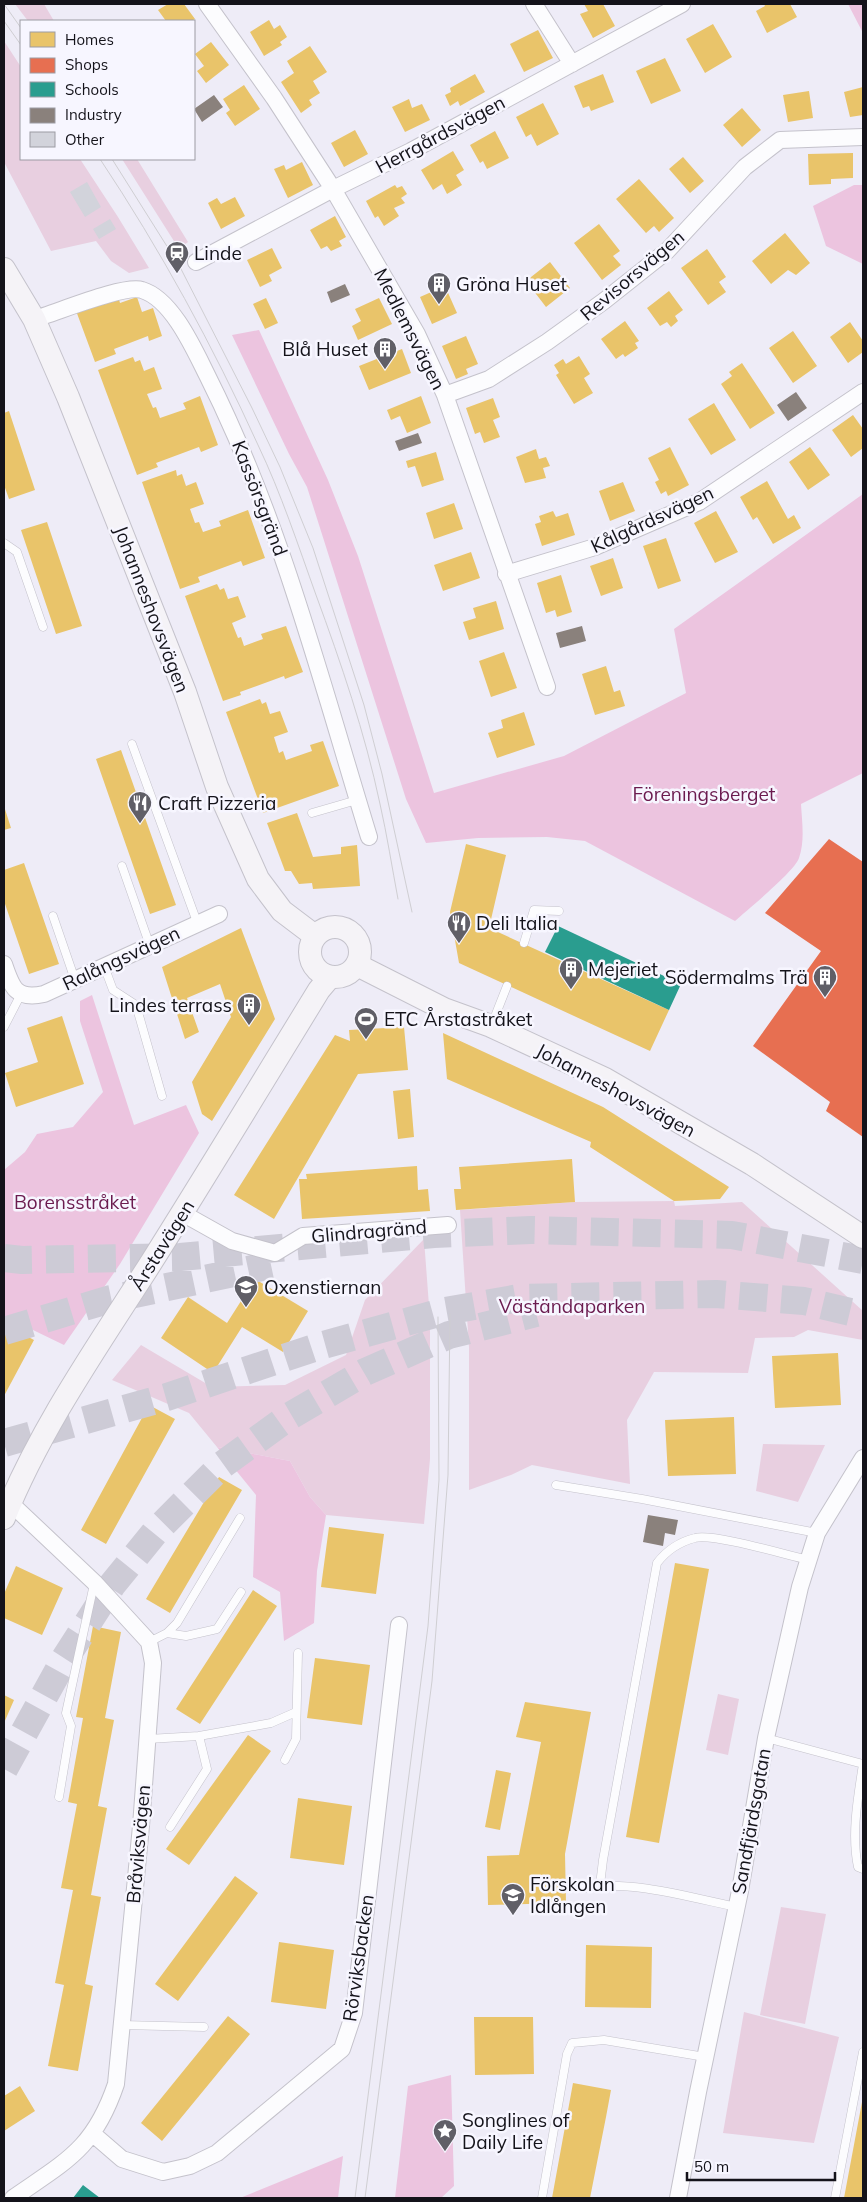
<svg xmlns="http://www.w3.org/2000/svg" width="867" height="2202" font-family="Mulish,sans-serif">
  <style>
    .green { fill: #e8cfe0 }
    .forest { fill: #ecc4df }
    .homes { fill: #e9c46a }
    .shops { fill: #e76f51 }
    .schools { fill: #2a9d8f }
    .industry { fill: #8a817c }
    .building { fill: #d2d3db }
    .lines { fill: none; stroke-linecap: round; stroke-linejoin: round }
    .highway-tunnel { stroke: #cdcbd6; stroke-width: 28; stroke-dasharray: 28 14; stroke-linecap: butt }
    .lane-casing { stroke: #c4c2cb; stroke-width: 9 }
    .street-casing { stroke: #c4c2cb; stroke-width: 18 }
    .secondary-casing { stroke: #c4c2cb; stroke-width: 24 }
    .lane { stroke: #fcfcfe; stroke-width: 8 }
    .street { stroke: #fcfcfe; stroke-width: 16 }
    .secondary { stroke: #f5f3f7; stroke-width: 22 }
    .tram { stroke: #cfced2; stroke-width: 1 }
    .labels { text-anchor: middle; stroke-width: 5; stroke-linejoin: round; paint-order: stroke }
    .street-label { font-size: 19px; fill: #14131a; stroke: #f7f6ff }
    .poi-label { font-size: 19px; fill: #14131a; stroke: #f7f6ff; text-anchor: start }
    .park-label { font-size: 19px; fill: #6b1b4f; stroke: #f7f6ff }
  </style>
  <rect width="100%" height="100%" fill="#eeecf7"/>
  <path class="green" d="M15 4H44L54 21H28Z
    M4 41 21 67V159H80L118 217 149 268 129 273 111 261 96 241 51 251 4 162Z
    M122 159H137L188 242 179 249Z
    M674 1201 675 1206 742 1202 863 1311V1340L808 1330 794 1337 755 1338 748 1373 654 1372 627 1420 630 1484 532 1465 511 1475 469 1490V1347L460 1210 575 1202Z
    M424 1239 430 1319V1459L424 1524 326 1515 310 1497 290 1461 217 1447 189 1413 112 1380 141 1345 212 1387 285 1385 346 1355 365 1300Z
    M763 1444 825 1445 798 1502 756 1491Z
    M718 1694 739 1699 728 1755 706 1750Z
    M781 1907 826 1914 805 2024 760 2015Z
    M744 2012 839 2037 814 2143 723 2133Z"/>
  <path class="forest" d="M848 4H863V33Z
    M854 185H863V264L826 246 813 206Z
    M259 330 328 480 358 556 434 793 564 756 686 693 674 629 863 494V773L801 804C802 822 805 841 799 858 794 872 748 909 735 921L585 841 547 837 478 838 426 843 406 799 307 487 289 454 232 335Z
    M92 995 134 1125 186 1105 199 1133 120 1264 64 1345 4 1316V1170L25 1152 37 1134 73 1127 103 1092 80 1021V1001Z
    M217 1447 290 1461 310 1497 326 1515 317 1571 314 1623 284 1641 280 1592 253 1577 256 1495Z
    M451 2075 454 2186 441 2198H395L408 2086Z
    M343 2156 338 2198H240Z"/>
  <path class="homes" d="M168 4H184L195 19 191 21H166L158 10Z
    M584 4H603L615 26 593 38 580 14 588 11Z
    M764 4H790L797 17 767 33 756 11 765 6Z
    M269 20 274 29 280 25 287 37 280 42 282 45 264 56 250 32Z
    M713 24 732 57 705 73 686 39Z
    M538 30 553 58 524 72 510 44Z
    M211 42 229 65 206 83 197 71 204 66 195 54Z
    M310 46 327 72 313 81 320 93 309 100 312 105 301 113 281 82 294 73 287 61Z
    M665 58 681 91 651 104 636 71Z
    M475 74 485 92 460 106 458 101 450 106 445 95 451 92 450 88Z
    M603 74 614 102 591 111 589 106 583 108 574 86Z
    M244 85 260 109 235 126 226 113 230 110 223 99Z
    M863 87V115L850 117 844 92Z
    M809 91 813 118 788 122 783 95Z
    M409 99 412 108 422 104 430 120 405 132 392 107Z
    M543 103 559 134 537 146 531 134 526 137 516 117Z
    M742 108 761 130 742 147 723 125Z
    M355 130 368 154 344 167 331 143Z
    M495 131 509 158 487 169 483 161 480 163 470 145Z
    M453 151 464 170 456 175 462 185 447 194 442 184 433 190 421 170Z
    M853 153V178L831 179V184L809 185 808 154Z
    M683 157 704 181 690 193 669 169Z
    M302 162 313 185 288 198 274 169 284 165 286 170Z
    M639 179 674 218 659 232 654 226 646 233 616 199Z
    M395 185 397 188 402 186 407 194 401 198 405 203 394 208 399 216 384 226 378 216 375 218 366 201Z
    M235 197 245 216 221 229 208 203 217 198 221 204Z
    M335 216 346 237 339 241 342 246 331 251 327 246 321 249 310 230Z
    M599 224 620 251 613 256 621 265 602 280 574 243Z
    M785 233 810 263 796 275 788 270 771 284 752 261Z
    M272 248 282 268 269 275 272 281 260 287 247 260Z
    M707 249 726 277 719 282 726 292 708 305 681 268Z
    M550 262 570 288 546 307 526 281Z
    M445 286 457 313 432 324 420 297Z
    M669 291 683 310 675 316 678 321 671 327 667 322 660 326 647 308Z
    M117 293 120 303 137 297 142 312 153 308 162 336 149 341 148 336 114 349 116 354 95 362 75 308Z
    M266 298 278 323 265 329 253 304Z
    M379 298 392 324 358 340 352 326 361 321 355 309Z
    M625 321 639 341 635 343 638 348 625 357 623 354 616 359 601 339Z
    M850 322 863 341V352L848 363 830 337Z
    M793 331 817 366 793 383 769 348Z
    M466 336 478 364 466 369 468 374 456 379 442 346Z
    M402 349 411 373 369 390 359 366Z
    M579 356 590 374 584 378 593 393 574 404 556 375 559 373 554 365 563 359 566 364Z
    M133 357 135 362 140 360 144 371 154 367 162 389 147 394 153 408 156 407 160 418 186 409 183 403 200 396 218 445 201 452 199 447 156 463 158 467 137 475 98 370Z
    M742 363 775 413 750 429 721 384 732 376 729 372Z
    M421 396 431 423 407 433 400 416 391 420 387 410Z
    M493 398 500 417 493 420 500 437 484 443 480 432 475 434 466 408Z
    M714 403 736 440 711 455 688 419Z
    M9 411 35 490 9 499 4 485V413Z
    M853 415 863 429V448L851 457 832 430Z
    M670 447 689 485 668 496 666 491 661 494 655 482 659 480 648 458Z
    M810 447 830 475 808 490 789 462Z
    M536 449 539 459 546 457 550 466 543 468 546 478 525 483 516 457Z
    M436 452 444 480 422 487 415 466 408 468 406 461Z
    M176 470 177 476 182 474 186 486 196 482 204 504 190 509 195 523 199 522 203 532 221 526 219 521 248 510 265 558 243 566 241 561 198 577 200 582 180 589 142 482Z
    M767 481 788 519 794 515 801 528 773 544 757 517 753 520 740 497Z
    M623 482 635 511 610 521 599 491Z
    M454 503 463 529 434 539 426 513Z
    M553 511 556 517 568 513 575 535 542 546 535 524 541 522 539 516Z
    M716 511 738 552 715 563 694 523Z
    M47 522 82 626 56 634 21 530Z
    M666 538 681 581 658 589 643 546Z
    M471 552 480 578 443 591 434 565Z
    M613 558 623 588 601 596 590 566Z
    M561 575 572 612 557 617 555 610 546 613 537 583Z
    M217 584 220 590 224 588 228 599 238 596 246 617 232 623 238 638 241 637 244 646 263 639 261 634 286 626 303 672 285 679 284 676 240 692 241 695 223 701 185 596Z
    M496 601 504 629 469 640 463 622 476 618 473 608Z
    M504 652 517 688 491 697 479 661Z
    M606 666 614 692 620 690 625 706 595 715 582 674Z
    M260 699 262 704 266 702 270 714 280 711 288 732 274 737 279 753 283 751 286 760 312 751 310 745 323 741 339 786 263 813 226 712Z
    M524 712 535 745 497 758 488 733 503 728 501 720Z
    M121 750 176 905 150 914 96 759Z
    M4 806 11 828 4 830Z
    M297 813 313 857 341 854V847L357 845 360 886 313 889 312 883 299 884 291 871H285L267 823Z
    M466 844 506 855 489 928 669 1010 650 1051 459 963 450 912Z
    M24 863 59 964 29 974 4 901V870Z
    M241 928 275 1019 212 1121 202 1114 192 1082 231 1017 220 984 187 998 199 1032 185 1039 162 967Z
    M62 1016 84 1084 16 1107 5 1073 38 1062 27 1028Z
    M404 1027 408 1070 358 1074 274 1219 234 1195 335 1035 350 1041 349 1030Z
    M443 1033 603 1107 729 1187 720 1199 674 1201 590 1147 591 1142 447 1079Z
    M410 1089 414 1137 398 1139 393 1091Z
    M572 1159 575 1202 456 1210 454 1189H461L459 1167Z
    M417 1166 418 1190 428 1189 430 1211 302 1219 299 1179H307L306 1174Z
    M255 1279 308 1311 283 1352 242 1327 213 1373 161 1338 188 1297 227 1323Z
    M8 1326 34 1340 4 1396V1334Z
    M838 1353 841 1405 775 1408 772 1356Z
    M149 1405 175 1419 106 1544 81 1530Z
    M734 1417 736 1474 668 1476 665 1420Z
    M219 1477 242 1490 170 1613 146 1599Z
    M329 1527 384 1534 376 1594 321 1587Z
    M675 1563 709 1569 659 1843 626 1837Z
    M16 1566 63 1588 42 1635 4 1618V1594Z
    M253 1590 277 1606 200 1724 176 1709Z
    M93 1626 121 1632 105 1718 114 1720 98 1806 107 1808 91 1895 101 1897 85 1984 93 1986 78 2071 48 2066 64 1985 55 1983 73 1890 61 1888 77 1804 68 1802 83 1718 76 1717Z
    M315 1658 370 1665 362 1725 307 1718Z
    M4 1695 14 1700 4 1723Z
    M525 1702 591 1712 565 1854 566 1903 488 1905 487 1856 519 1855 541 1742 516 1737Z
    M248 1735 271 1751 189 1865 166 1849Z
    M496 1770 511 1773 500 1830 485 1827Z
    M298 1798 352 1806 344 1865 290 1858Z
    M235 1876 258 1893 178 2001 155 1984Z
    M279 1942 334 1950 326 2009 271 2002Z
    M586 1945 652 1947 651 2008 585 2007Z
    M228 2016 250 2034 162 2141 141 2123Z
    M474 2017H533L534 2074 475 2075Z
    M573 2083 611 2090 606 2117 590 2198H552Z
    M20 2086 35 2111 4 2131V2096Z
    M862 2102 863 2198H844Z"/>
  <path class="shops" d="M829 839 863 862V1137L826 1111 830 1102 753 1046 821 951 765 913Z"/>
  <path class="schools" d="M558 926 681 984 669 1010 545 952Z
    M83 2185 100 2198H73Z"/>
  <path class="industry" d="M214 95 223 107 202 122 194 109Z
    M345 284 350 295 331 303 327 292Z
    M796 392 807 408 788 421 777 405Z
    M418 433 422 443 399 451 395 441Z
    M582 626 586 641 560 648 556 633Z
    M648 1515 678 1520 675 1535 665 1533 663 1546 643 1542Z"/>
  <path class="building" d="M87 182 101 207 85 217 70 192Z
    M110 219 116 229 99 239 93 229Z"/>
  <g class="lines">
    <path class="highway-tunnel" d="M4 1258 22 1260 180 1257 434 1234 531 1230 732 1235 863 1260
      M4 1331 111 1299 271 1265
      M4 1443 167 1397 320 1346 446 1311 519 1298 716 1294 804 1301 863 1315
      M4 1769 64 1660 112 1585 156 1531 222 1465 290 1416 365 1372 449 1335 536 1313"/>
    <g class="lane-casing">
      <path id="lane" d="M4 543 17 552 43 627
        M132 744 197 922
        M312 813 357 800
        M122 866 150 946
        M53 916 75 980
        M524 943 534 910 559 911
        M104 966 113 990 136 1005 162 1096
        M492 1024 507 986
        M4 1027 21 994
        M556 1485 642 1499 817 1533
        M167 1633 177 1623 240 1518
        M149 1642 167 1633 186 1636 217 1629 241 1592
        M199 1736 271 1723 296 1712
        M766 1738 863 1764
        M148 1739 199 1736 207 1769 170 1827
        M285 1760 296 1739 298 1653
        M863 1764C858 1797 851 1834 858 1867L863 1869
        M59 1797 71 1726 66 1713 94 1584
        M600 1885 603 1860 657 1563C667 1550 679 1542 695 1538 713 1533 786 1555 809 1560
        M585 1888C628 1879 693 1898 736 1907
        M122 2025 204 2027
        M542 2198 567 2054 572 2043 604 2040 705 2057
        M835 2198 863 2052"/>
    </g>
    <g class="street-casing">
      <path id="street" d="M207 4 274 98 333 189 417 334 445 395 547 687
        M534 4 572 64
        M196 262 333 189 411 151 682 4
        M34 319C56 313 124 284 142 290 172 299 194 349 207 375 281 522 321 681 369 837
        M445 395 489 379 547 342 604 301 667 251 745 167 780 140 863 137
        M506 574 595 547 699 502 863 392
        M4 964C12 988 16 1000 44 994L219 914
        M182 1213 232 1241 275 1253 303 1236 448 1225
        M4 1497 94 1582 149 1642 153 1663 141 1826 116 2084C94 2149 66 2161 13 2198
        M93 2134 122 2159 163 2172 190 2166 217 2153 342 2049 354 2013 399 1625
        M678 2198 698 2092 740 1891 766 1738 800 1587 817 1533 863 1458"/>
    </g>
    <g class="secondary-casing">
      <path id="secondary" d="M4 269 34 319 68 397 185 692 217 787 258 879 282 911 315 936
        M310 952a25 25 0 1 1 50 0a25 25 0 1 1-50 0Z
        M358 963 365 969 444 1009 491 1026 605 1079 752 1164 863 1237
        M4 1518C40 1429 95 1350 147 1269 205 1177 262 1083 319 990L330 977"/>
    </g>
    <use href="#lane" class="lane"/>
    <use href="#street" class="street"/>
    <use href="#secondary" class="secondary"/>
    <path class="tram" d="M4 4 21 28
      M4 21 21 45
      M100 159C160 249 213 346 258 445 281 493 298 545 316 595 341 663 365 733 380 804 387 835 392 867 398 899
      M112 159 180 267 252 408 280 467 313 548 364 705 382 774 412 912
      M355 2198 428 1626 439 1480 438 1317
      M365 2198 432 1681 448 1475 450 1314"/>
  </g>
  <defs>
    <g id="station-pin" transform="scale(1.25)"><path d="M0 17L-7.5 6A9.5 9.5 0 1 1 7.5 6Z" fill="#605f67" stroke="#f7f6ff"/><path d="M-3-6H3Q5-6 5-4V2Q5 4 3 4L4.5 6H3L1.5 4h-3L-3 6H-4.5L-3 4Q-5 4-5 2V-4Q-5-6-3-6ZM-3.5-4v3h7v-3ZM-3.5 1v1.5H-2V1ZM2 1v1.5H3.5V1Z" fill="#fff"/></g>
    <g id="building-pin" transform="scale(1.25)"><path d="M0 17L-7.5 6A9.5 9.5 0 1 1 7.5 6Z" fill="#605f67" stroke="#f7f6ff"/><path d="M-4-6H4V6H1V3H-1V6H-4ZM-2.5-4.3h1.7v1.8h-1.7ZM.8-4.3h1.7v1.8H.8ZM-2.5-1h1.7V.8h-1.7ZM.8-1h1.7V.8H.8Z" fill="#fff"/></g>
    <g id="restaurant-pin" transform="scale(1.25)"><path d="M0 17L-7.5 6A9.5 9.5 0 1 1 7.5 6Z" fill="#605f67" stroke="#f7f6ff"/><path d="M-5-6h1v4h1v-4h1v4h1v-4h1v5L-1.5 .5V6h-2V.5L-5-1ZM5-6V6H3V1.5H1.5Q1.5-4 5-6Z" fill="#fff"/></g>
    <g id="stadium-pin" transform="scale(1.25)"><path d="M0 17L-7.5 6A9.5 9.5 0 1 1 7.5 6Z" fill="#605f67" stroke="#f7f6ff"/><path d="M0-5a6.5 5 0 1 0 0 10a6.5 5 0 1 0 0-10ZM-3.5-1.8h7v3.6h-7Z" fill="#fff"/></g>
    <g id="school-pin" transform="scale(1.25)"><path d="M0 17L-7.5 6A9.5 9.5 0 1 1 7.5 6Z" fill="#605f67" stroke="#f7f6ff"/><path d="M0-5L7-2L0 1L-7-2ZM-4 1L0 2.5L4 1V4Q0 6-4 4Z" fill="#fff"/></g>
    <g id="sight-pin" transform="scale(1.25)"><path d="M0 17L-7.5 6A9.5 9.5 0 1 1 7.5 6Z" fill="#605f67" stroke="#f7f6ff"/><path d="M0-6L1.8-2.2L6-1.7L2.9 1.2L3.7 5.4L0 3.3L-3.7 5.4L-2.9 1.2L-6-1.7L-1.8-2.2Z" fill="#fff"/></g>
  </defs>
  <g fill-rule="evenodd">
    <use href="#station-pin" x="177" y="253"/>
    <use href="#building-pin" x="439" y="284"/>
    <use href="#building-pin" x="385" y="349"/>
    <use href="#restaurant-pin" x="140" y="803"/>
    <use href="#restaurant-pin" x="459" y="923"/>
    <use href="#building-pin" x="571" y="969"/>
    <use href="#building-pin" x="825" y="977"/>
    <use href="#building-pin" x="249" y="1005"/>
    <use href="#stadium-pin" x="366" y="1019"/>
    <use href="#school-pin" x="246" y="1287"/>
    <use href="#school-pin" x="513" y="1895"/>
    <use href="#sight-pin" x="445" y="2131"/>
  </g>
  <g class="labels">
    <g class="street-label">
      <text transform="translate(440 134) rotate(-28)" y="7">Herrgårdsvägen</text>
      <text transform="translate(632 275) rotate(-40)" y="7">Revisorsvägen</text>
      <text transform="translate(410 329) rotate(63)" y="7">Medlemsvägen</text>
      <text transform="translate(260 498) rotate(69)" y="7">Kassörsgränd</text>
      <text transform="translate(652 519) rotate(-25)" y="7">Kålgårdsvägen</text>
      <text transform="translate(152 609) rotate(69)" y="7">Johanneshovsvägen</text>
      <text transform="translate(121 958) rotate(-25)" y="7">Ralångsvägen</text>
      <text transform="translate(616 1090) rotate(28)" y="7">Johanneshovsvägen</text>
      <text transform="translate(369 1231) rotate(-5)" y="7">Glindragränd</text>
      <text transform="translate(162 1245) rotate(-58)" y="7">Årstavägen</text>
      <text transform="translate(751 1821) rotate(-80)" y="7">Sandfjärdsgatan</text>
      <text transform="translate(138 1844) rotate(-85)" y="7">Bråviksvägen</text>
      <text transform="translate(358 1958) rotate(-82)" y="7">Rörviksbacken</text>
    </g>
    <g class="poi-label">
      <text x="194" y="260">Linde</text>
      <text x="456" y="291">Gröna Huset</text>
      <text x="368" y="356" text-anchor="end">Blå Huset</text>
      <text x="158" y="810">Craft Pizzeria</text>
      <text x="476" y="930">Deli Italia</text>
      <text x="588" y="976">Mejeriet</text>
      <text x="808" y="984" text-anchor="end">Södermalms Trä</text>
      <text x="232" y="1012" text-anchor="end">Lindes terrass</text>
      <text x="384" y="1026">ETC Årstastråket</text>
      <text x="264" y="1294">Oxenstiernan</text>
      <text x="530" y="1891">Förskolan<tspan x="530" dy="22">Idlången</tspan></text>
      <text x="462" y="2127">Songlines of<tspan x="462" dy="22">Daily Life</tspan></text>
    </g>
    <g class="park-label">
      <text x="704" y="801">Föreningsberget</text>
      <text x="75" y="1209">Borensstråket</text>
      <text x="572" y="1313">Väständaparken</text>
    </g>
  </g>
  <rect width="867" height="2202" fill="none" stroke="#14131a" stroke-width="10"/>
  <rect x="20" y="20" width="175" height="140" fill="#f7f6ff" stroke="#9c9ba3"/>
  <rect x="30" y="32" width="25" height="15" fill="#e9c46a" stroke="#9c9ba3"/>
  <text x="65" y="45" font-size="15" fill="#14131a">Homes</text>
  <rect x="30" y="58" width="25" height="15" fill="#e76f51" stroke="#9c9ba3"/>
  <text x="65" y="70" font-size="15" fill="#14131a">Shops</text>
  <rect x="30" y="82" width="25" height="15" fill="#2a9d8f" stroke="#9c9ba3"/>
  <text x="65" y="95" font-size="15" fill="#14131a">Schools</text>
  <rect x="30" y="108" width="25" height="15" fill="#8a817c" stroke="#9c9ba3"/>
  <text x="65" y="120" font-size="15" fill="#14131a">Industry</text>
  <rect x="30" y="132" width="25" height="15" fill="#d2d3db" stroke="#9c9ba3"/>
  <text x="65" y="145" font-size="15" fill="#14131a">Other</text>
  <path d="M687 2172v8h148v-8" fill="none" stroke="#14131a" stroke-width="2.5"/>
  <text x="694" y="2172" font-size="15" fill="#14131a" stroke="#f7f6ff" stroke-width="4" paint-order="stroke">50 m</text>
</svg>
